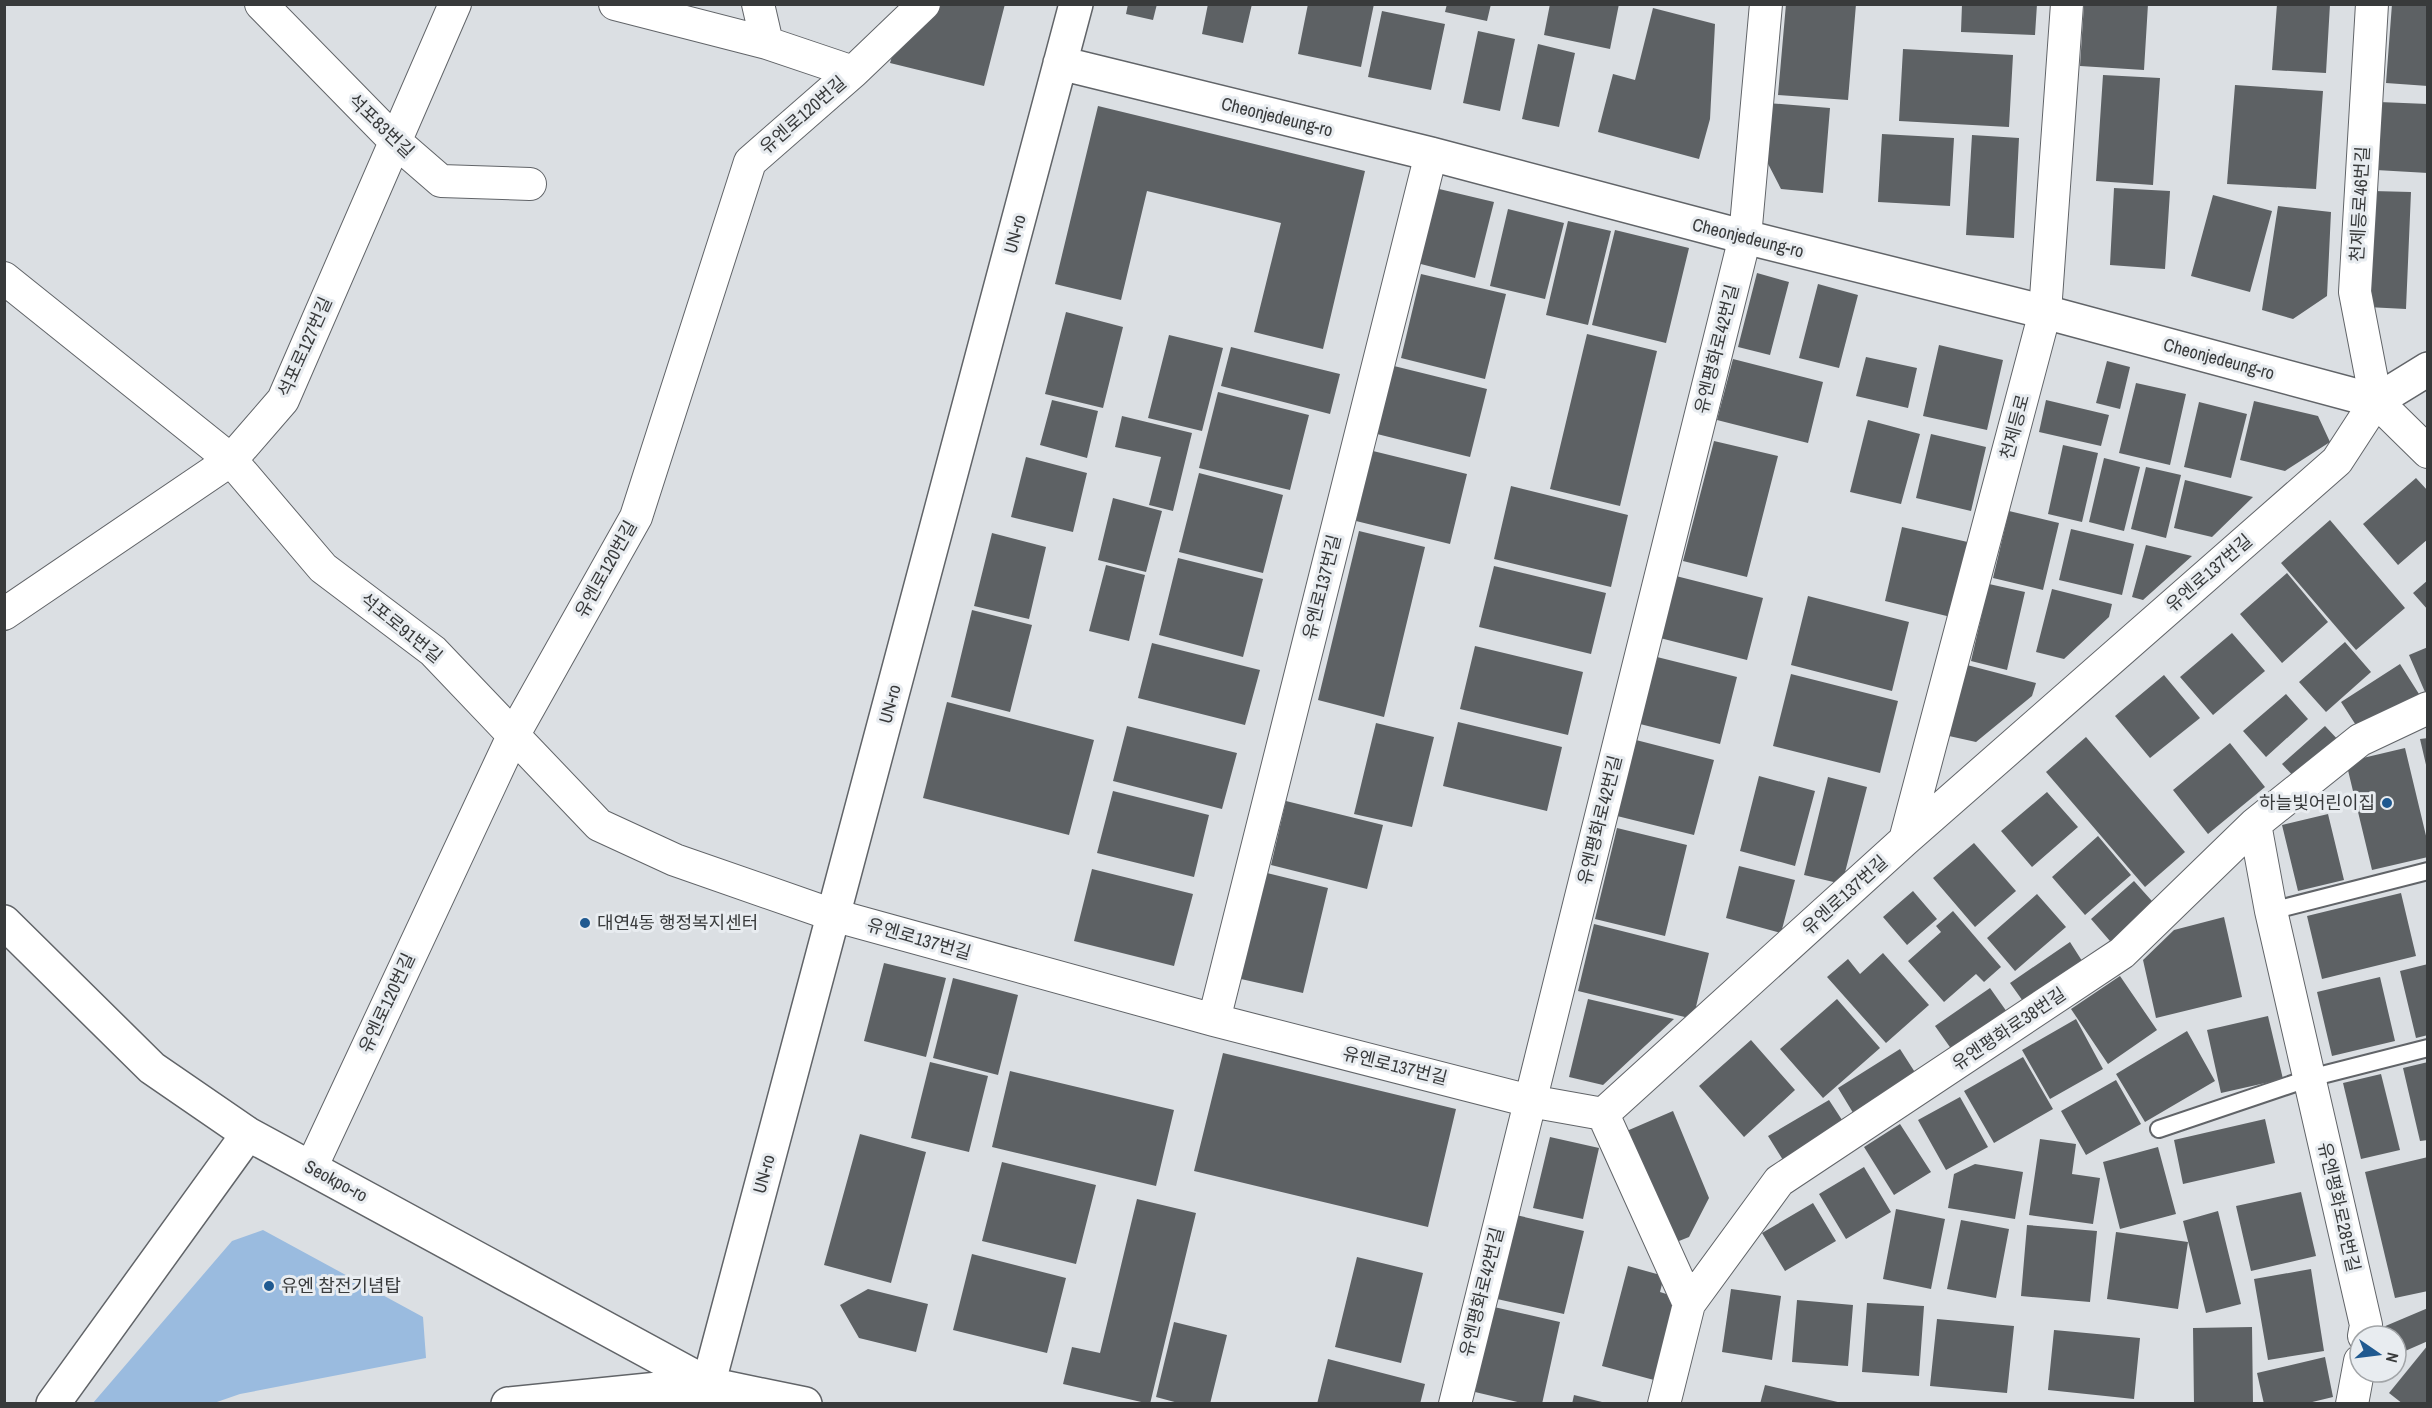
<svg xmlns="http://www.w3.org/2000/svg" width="2432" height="1408" font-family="'Archivo Narrow','Noto Sans KR',sans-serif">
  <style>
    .green { fill: #9abbdf }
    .building { fill: #5d6164 }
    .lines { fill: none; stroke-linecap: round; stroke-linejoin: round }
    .lane-casing { stroke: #616468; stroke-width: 20 }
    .street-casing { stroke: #616468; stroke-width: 34 }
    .secondary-casing { stroke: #616468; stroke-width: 36 }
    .lane { stroke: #fff; stroke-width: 16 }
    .street { stroke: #fff; stroke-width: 32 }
    .secondary { stroke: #fff; stroke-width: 33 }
    .poi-dot { fill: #1f5990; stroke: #e8ecf0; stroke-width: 2 }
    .labels { text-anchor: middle; stroke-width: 6; stroke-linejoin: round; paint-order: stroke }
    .street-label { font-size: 18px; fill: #383a3b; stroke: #e8ecf0 }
    .poi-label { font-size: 18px; fill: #383a3b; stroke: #e8ecf0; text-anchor: start }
  </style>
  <rect width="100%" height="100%" fill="#dbdfe3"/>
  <path class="green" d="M263 1230 423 1317 426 1358 240 1394 214 1403H93L232 1241Z"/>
  <path class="building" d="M938 4H1005L984 86 890 63 893 53Z
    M1128 4H1157L1153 20 1126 14Z
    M1208 4H1252L1243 43 1202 34Z
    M1308 4H1374L1361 67 1298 54Z
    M1447 4H1491L1487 21 1445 12Z
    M1550 4H1619L1610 49 1544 35Z
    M1786 4H1856L1848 100 1778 95Z
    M1962 4H2037L2035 35 1961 32Z
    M2084 4H2148L2144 70 2080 66Z
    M2277 4H2330L2326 73 2272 70Z
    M2392 4 2428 5V86L2386 83Z
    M1653 8 1715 24 1710 119 1699 159 1598 132 1613 74 1635 80Z
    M1382 11 1445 24 1431 90 1368 77Z
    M1478 31 1515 39 1500 111 1463 103Z
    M1538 44 1575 53 1559 127 1522 119Z
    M1903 49 2013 55 2009 127 1899 121Z
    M2103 75 2160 78 2153 185 2096 181Z
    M2235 85 2323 91 2316 189 2227 184Z
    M2379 102 2428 104V173L2376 170Z
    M1767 103 1830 108 1823 193 1781 189 1763 154Z
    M1098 106 1365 171 1323 349 1254 332 1281 223 1147 191 1121 300 1055 284Z
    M1882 134 1954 138 1950 206 1878 202Z
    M1972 135 2019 138 2014 238 1966 235Z
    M1435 188 1494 202 1475 278 1417 263Z
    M2114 188 2170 191 2165 269 2110 265Z
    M2373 191 2411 192 2406 309 2367 307Z
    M2213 195 2272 211 2250 292 2191 276Z
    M2278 206 2331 212 2327 296 2293 319 2262 310Z
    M1508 209 1564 223 1545 299 1490 286Z
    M1568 221 1611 231 1588 325 1546 315Z
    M1615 230 1689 248 1666 343 1592 325Z
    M1757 273 1789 282 1770 355 1738 347Z
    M1421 274 1506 294 1485 379 1401 358Z
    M1818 284 1858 295 1839 368 1799 358Z
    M1066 312 1123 327 1103 408 1045 394Z
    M1587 334 1657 351 1620 506 1550 489Z
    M1169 335 1223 348 1202 431 1148 418Z
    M1939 345 2003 360 1987 430 1923 416Z
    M1231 347 1340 374 1330 414 1221 386Z
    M1866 357 1917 368 1908 408 1856 396Z
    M1733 359 1823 382 1808 443 1717 420Z
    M2107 361 2130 367 2120 409 2096 403Z
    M1394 366 1487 389 1470 457 1377 434Z
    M2136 383 2186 394 2170 465 2119 453Z
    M1218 392 1309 415 1290 490 1199 468Z
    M1052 400 1098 411 1087 458 1040 445Z
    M2046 400 2109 415 2101 446 2039 432Z
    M2254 401 2318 416 2330 442 2285 471 2240 460Z
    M2199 402 2247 414 2231 478 2184 467Z
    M1122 416 1192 433 1173 511 1149 505 1161 457 1115 447Z
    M1868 420 1920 434 1901 504 1850 492Z
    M1931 434 1986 447 1971 511 1916 498Z
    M1714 441 1778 456 1747 577 1683 561Z
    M2063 445 2098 453 2082 522 2048 514Z
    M1373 451 1467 474 1450 544 1356 521Z
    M1026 457 1087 473 1073 532 1011 517Z
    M2104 458 2140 467 2124 531 2089 522Z
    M2146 467 2181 475 2166 538 2131 529Z
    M1199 473 1283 495 1263 573 1179 552Z
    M2416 478 2428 491V539L2398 565 2363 524Z
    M2185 480 2253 497 2212 537 2174 528Z
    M1511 486 1628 515 1611 587 1494 559Z
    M1113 498 1162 511 1146 572 1098 560Z
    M2009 511 2059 523 2043 590 1993 578Z
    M2330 520 2405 608 2356 650 2281 563Z
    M1902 527 1972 543 1955 618 1885 601Z
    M2071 529 2134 544 2122 595 2059 580Z
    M1359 531 1425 547 1384 717 1318 700Z
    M992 533 1046 547 1029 619 974 606Z
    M2146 545 2192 556 2143 600 2132 597Z
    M1178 558 1263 579 1243 657 1159 635Z
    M1106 565 1145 575 1129 641 1089 631Z
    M1494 566 1606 593 1591 654 1479 627Z
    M2287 573 2328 622 2282 663 2240 614Z
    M1672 575 1763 598 1747 660 1656 637Z
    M2428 580V610L2413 593Z
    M1989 584 2025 592 2007 670 1971 661Z
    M2052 589 2112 604 2109 617 2064 659 2036 652Z
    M1808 596 1909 622 1892 691 1791 665Z
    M972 610 1032 625 1010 712 951 697Z
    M2232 633 2265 671 2213 715 2180 677Z
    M2345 642 2371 672 2326 712 2299 682Z
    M1152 643 1260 670 1245 725 1138 698Z
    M1475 646 1583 672 1568 735 1460 709Z
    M2428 647V691L2425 692 2409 655Z
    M1657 657 1737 677 1720 744 1640 724Z
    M2400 664 2419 694 2361 733 2341 702Z
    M1967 665 2036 683 2032 696 1976 742 1949 736Z
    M1791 674 1898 701 1880 773 1773 746Z
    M2164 675 2200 718 2150 758 2115 716Z
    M2286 694 2308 719 2266 757 2243 731Z
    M947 702 1094 740 1069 835 923 798Z
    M1458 722 1562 747 1547 811 1443 786Z
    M1376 723 1434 737 1412 827 1354 814Z
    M1127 726 1237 753 1222 809 1113 781Z
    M2325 726 2341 743 2298 781 2282 764Z
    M2086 737 2185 852 2145 887 2046 772Z
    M2428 738V769H2427L2420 739Z
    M1636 740 1714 760 1694 835 1617 816Z
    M2230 743 2265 787 2208 834 2173 790Z
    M2405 748 2428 844V857L2372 870 2346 762Z
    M1759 776 1815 791 1795 866 1740 851Z
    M1828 777 1867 787 1842 884 1804 875Z
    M1113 791 1209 815 1194 877 1097 853Z
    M2047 792 2078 827 2032 867 2001 831Z
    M1286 801 1383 825 1367 889 1271 865Z
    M2328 814 2344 880 2298 891 2282 825Z
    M1617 828 1687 845 1665 936 1595 919Z
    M2098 836 2131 875 2085 915 2052 877Z
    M1974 843 2016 891 1975 927 1933 878Z
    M1739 866 1795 880 1781 933 1726 918Z
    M1092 869 1193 894 1174 966 1074 941Z
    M1267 873 1328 888 1303 993 1241 979Z
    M2134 881 2160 910 2116 948 2091 919Z
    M1913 891 1937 919 1907 945 1883 917Z
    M2401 893 2416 956 2322 979 2307 916Z
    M2037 894 2066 927 2015 971 1987 938Z
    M1953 911 2001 967 1984 982 1976 974 1944 1002 1908 961 1941 932 1936 926Z
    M2224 917 2242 997 2156 1018 2143 960 2174 930Z
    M1594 924 1709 953 1693 1019 1578 991Z
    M2070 942 2084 964 2025 1004 2010 983Z
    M1883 953 1929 1005 1886 1043 1827 977 1848 959 1860 974Z
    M884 963 946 978 926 1057 864 1041Z
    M2428 964V1035L2416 1038 2400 971Z
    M2120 976 2157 1030 2108 1064 2071 1009Z
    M2380 977 2395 1041 2332 1056 2317 992Z
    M953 978 1018 995 998 1075 933 1058Z
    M1990 988 2007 1012 1952 1050 1935 1026Z
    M1588 999 1674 1019 1603 1085 1569 1077Z
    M1837 999 1880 1048 1823 1098 1780 1049Z
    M2268 1016 2283 1079 2221 1093 2207 1030Z
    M2076 1019 2103 1069 2050 1099 2022 1050Z
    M2187 1031 2215 1081 2145 1122 2116 1074Z
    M1751 1040 1795 1090 1744 1137 1699 1086Z
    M1900 1049 1918 1077 1855 1116 1838 1088Z
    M1223 1053 1456 1109 1428 1227 1194 1171Z
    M2023 1057 2053 1109 1994 1143 1964 1091Z
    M930 1062 988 1076 969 1152 911 1138Z
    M2428 1062V1140L2420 1141 2403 1068Z
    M1010 1071 1174 1110 1156 1186 992 1147Z
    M2381 1074 2400 1150 2361 1159 2343 1083Z
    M2116 1080 2141 1124 2086 1155 2061 1111Z
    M1960 1097 1988 1147 1946 1170 1918 1120Z
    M1829 1100 1844 1123 1783 1160 1768 1136Z
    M1673 1111 1709 1198 1689 1237 1669 1245 1622 1133Z
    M2265 1119 2275 1163 2183 1184 2174 1140Z
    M1900 1124 1931 1172 1894 1195 1864 1147Z
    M860 1134 926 1152 891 1283 824 1265Z
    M1550 1137 1599 1148 1583 1219 1533 1208Z
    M2040 1139 2076 1144 2072 1174 2100 1178 2093 1224 2029 1215Z
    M2158 1147 2176 1214 2120 1229 2103 1162Z
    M2428 1157V1291L2395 1298 2365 1172Z
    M1002 1162 1096 1185 1076 1264 982 1241Z
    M1975 1164 2023 1172 2015 1219 1948 1208 1954 1174Z
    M1864 1167 1891 1212 1846 1239 1819 1194Z
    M2301 1192 2316 1256 2251 1271 2236 1206Z
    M1137 1199 1196 1213 1150 1404 1063 1384 1072 1347 1100 1353Z
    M1813 1203 1836 1241 1785 1271 1762 1233Z
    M1896 1209 1945 1219 1931 1289 1883 1279Z
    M2218 1211 2241 1304 2206 1313 2183 1221Z
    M1516 1215 1584 1231 1564 1314 1497 1299Z
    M1961 1220 2009 1229 1996 1298 1947 1289Z
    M2027 1225 2097 1231 2090 1302 2021 1296Z
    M2116 1232 2188 1242 2178 1309 2107 1299Z
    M972 1254 1066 1278 1047 1353 953 1330Z
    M1357 1257 1423 1273 1401 1363 1335 1347Z
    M1628 1266 1664 1276 1660 1292 1676 1297 1654 1380 1602 1366Z
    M2311 1269 2324 1351 2268 1360 2254 1279Z
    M868 1289 928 1304 916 1352 859 1338 840 1305Z
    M1731 1289 1781 1296 1772 1360 1722 1352Z
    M1797 1300 1853 1305 1848 1366 1792 1362Z
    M1867 1303 1924 1306 1919 1376 1862 1372Z
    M1494 1307 1560 1322 1542 1404H1526L1475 1392Z
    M2428 1308V1341L2396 1355V1336H2378L2376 1330Z
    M1937 1319 2014 1326 2007 1393 1930 1386Z
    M1174 1322 1227 1335 1210 1404H1182L1156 1397Z
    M2252 1327 2253 1404H2194L2193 1328Z
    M2054 1330 2140 1338 2134 1399 2048 1390Z
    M2428 1345V1404H2403L2389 1393Z
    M2325 1357 2333 1397 2304 1404H2264L2257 1373Z
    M1328 1359 1425 1384 1420 1404H1317Z
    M1765 1385 1842 1403V1404H1760Z
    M1574 1395 1606 1403V1404H1572Z"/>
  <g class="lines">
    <g class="lane-casing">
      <path id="lane" d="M2271 911 2428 871
        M2159 1129 2310 1078 2428 1048"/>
    </g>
    <g class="street-casing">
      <path id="street" d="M261 4 396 142 441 181 530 184
        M615 4 767 43 853 72
        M758 4 767 43
        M2372 4 2355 292 2376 401
        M4 278 231 460 323 568 433 651 599 825 675 860 833 915 1214 1020 1530 1101 1603 1114 1905 840 2337 461 2376 401
        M2376 401 2428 452
        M4 614 231 460 283 400 455 4
        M2255 824 2271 911 2366 1325 2364 1336
        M1905 840 2045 312 2067 4
        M1214 1020 1431 154
        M1603 1114 1689 1304
        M311 1168 513 736 636 517 750 162 853 72 924 4
        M1455 1404 1745 237 1766 4
        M1664 1404 1689 1304 1779 1181 2122 953 2255 824 2360 740 2428 708
        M2352 1404 2360 1361"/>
    </g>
    <g class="secondary-casing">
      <path id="secondary" d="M1060 63 1431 154 1745 237 2045 312 2376 401 2428 369
        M4 922 152 1068 248 1134 708 1384
        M53 1404 248 1134
        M508 1404 708 1384 805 1404
        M703 1404 1076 4"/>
    </g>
    <use href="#lane" class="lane"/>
    <use href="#street" class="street"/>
    <use href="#secondary" class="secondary"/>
  </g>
  <g class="poi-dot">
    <circle cx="2387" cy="803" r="6"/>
    <circle cx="585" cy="923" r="6"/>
    <circle cx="269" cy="1286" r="6"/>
  </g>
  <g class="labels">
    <g class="street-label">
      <text transform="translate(803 115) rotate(-41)" y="6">유엔로120번길</text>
      <text transform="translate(1277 117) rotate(14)" y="6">Cheonjedeung-ro</text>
      <text transform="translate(381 126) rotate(44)" y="6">석포83번길</text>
      <text transform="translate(2360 204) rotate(-87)" y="6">천제등로46번길</text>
      <text transform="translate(1015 234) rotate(-75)" y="6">UN-ro</text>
      <text transform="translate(1748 238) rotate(14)" y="6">Cheonjedeung-ro</text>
      <text transform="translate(305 347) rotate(-66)" y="6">석포로127번길</text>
      <text transform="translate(1717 349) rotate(-76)" y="6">유엔평화로42번길</text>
      <text transform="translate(2219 359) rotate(15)" y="6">Cheonjedeung-ro</text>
      <text transform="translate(2015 427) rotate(-75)" y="6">천제등로</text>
      <text transform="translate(606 569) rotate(-61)" y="6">유엔로120번길</text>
      <text transform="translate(2209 573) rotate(-41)" y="6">유엔로137번길</text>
      <text transform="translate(1322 587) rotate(-76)" y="6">유엔로137번길</text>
      <text transform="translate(401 628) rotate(39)" y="6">석포로91번길</text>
      <text transform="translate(890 704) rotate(-75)" y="6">UN-ro</text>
      <text transform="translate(1600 820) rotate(-76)" y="6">유엔평화로42번길</text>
      <text transform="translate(1845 895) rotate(-42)" y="6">유엔로137번길</text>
      <text transform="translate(919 939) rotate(16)" y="6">유엔로137번길</text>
      <text transform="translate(387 1003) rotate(-65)" y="6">유엔로120번길</text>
      <text transform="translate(2009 1029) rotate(-34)" y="6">유엔평화로38번길</text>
      <text transform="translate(1395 1066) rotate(14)" y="6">유엔로137번길</text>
      <text transform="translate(764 1174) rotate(-75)" y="6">UN-ro</text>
      <text transform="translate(336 1181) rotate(28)" y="6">Seokpo-ro</text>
      <text transform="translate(2339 1207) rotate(77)" y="6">유엔평화로28번길</text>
      <text transform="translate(1482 1292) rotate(-76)" y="6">유엔평화로42번길</text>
    </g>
    <g class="poi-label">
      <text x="2375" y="809" text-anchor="end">하늘빛어린이집</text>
      <text x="597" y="929">대연4동 행정복지센터</text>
      <text x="281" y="1292">유엔 참전기념탑</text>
    </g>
  </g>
  <rect width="2432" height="1408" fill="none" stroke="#383a3b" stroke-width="12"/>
  <g transform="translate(2378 1354) rotate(104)"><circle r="28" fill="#e8ecf0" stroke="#a2a5a8" stroke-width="1.5"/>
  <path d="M0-4.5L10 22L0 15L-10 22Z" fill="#1f5990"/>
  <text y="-9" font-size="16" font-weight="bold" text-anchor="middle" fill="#383a3b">N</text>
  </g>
</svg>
